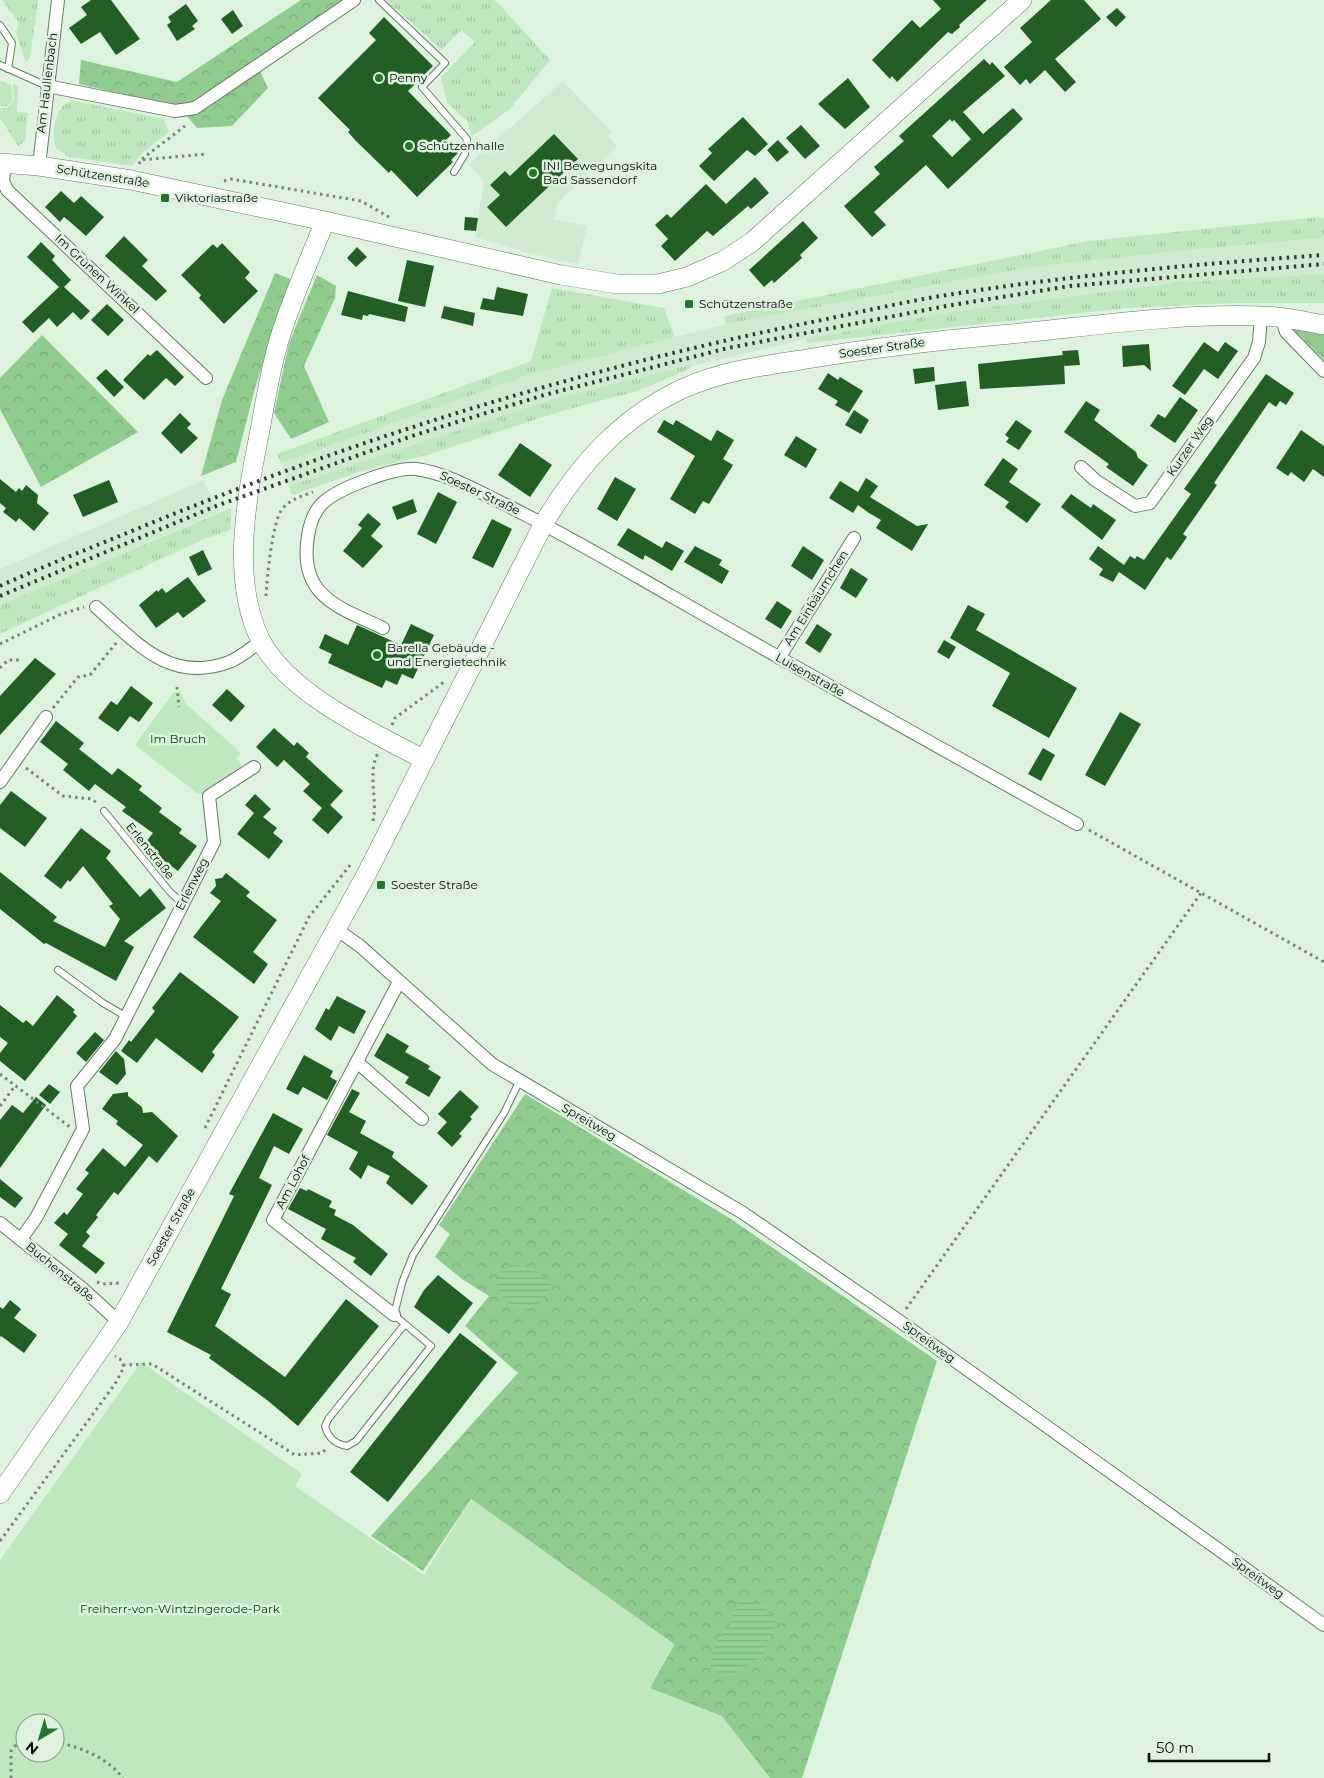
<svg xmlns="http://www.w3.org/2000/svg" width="1324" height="1778" font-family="Montserrat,sans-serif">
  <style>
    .built { fill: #d0eacf }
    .grass { fill: url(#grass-tufts) }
    .forest { fill: url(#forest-crowns) }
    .park { fill: #c0e8bf; fill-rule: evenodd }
    .water { fill: url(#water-rules) }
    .building { fill: #215f25; fill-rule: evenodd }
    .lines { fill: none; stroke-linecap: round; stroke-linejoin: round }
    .lane-casing { stroke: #677966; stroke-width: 8 }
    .street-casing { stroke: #677966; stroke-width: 14 }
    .secondary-casing { stroke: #677966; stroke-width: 20 }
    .path { stroke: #788578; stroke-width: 3; stroke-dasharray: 2.5 4; stroke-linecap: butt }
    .lane { stroke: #fff; stroke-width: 6 }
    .street { stroke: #fff; stroke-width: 12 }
    .secondary { stroke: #fff; stroke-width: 19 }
    .rail { stroke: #313a31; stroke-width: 4; stroke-dasharray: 2.5 5; stroke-linecap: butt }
    .poi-dot { fill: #1f7927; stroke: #def3de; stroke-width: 2 }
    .labels { text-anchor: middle; stroke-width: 5; stroke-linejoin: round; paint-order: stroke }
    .poi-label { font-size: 12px; fill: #070d07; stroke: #def3de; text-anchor: start }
    .street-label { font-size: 12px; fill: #070d07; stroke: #def3de }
    .park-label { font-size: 12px; fill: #02490c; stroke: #def3de }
  </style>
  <defs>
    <pattern id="grass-tufts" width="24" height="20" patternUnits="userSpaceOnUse" patternTransform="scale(1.25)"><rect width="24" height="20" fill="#c0e8bf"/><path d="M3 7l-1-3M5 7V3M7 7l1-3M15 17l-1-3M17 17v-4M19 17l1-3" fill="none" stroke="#a4c6a3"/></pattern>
    <pattern id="forest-crowns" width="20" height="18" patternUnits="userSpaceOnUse" patternTransform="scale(1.25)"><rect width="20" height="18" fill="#8ecd8e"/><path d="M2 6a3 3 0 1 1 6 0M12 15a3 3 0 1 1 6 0" fill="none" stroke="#79af79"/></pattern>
    <pattern id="water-rules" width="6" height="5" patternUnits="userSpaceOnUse" patternTransform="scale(1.25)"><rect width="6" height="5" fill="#91d191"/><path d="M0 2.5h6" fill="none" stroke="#7cb27c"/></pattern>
  </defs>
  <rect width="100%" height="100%" fill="#def3de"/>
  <path class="built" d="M563 81 612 132 607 136 617 146 558 203 554 219 587 226 578 264 528 253 475 237 484 180 468 165Z
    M1324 238V274L1183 282 949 312 806 339 550 400 289 486 281 463 531 374 726 324 1024 268 1178 251Z
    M204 480 219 512 0 605V569Z"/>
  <path class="grass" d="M2 0H38L30 59 26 62 16 34 19 23Z
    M386 0H495L550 60 509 110 472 136 467 121 447 103 441 77 475 42 461 30 442 50Z
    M0 81 11 85 13 101 7 106H0Z
    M13 84 18 87 17 112 28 113 25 141 18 146 0 118V108H8L14 101Z
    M72 100 164 119 169 132 142 153 132 166 69 157 56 148C51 130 54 107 72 100Z
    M1309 218H1324V238L1178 251 1024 268 726 324 724 316 1089 241Z
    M1324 274V303H1234L1129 308 807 343 806 339 949 312 1183 282Z
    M552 288 664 308 675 337 531 374 281 463 277 454 531 361Z
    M690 365 691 368 638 391 565 410 427 455 361 471 292 495 289 486 550 400Z
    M231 508V530L204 539 0 634V605Z"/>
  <path class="forest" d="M301 0H344L196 104 175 106 79 84 81 60 177 82Z
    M260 71 268 88 232 126 197 128 185 114Z
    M275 273 295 281 272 335 255 388 236 462 201 476 222 400Z
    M317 275 336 286 335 298 304 366 329 422 291 439 274 413 289 343Z
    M1291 327 1324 330V360Z
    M42 335 138 432 41 487 0 409V378Z
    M525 1094 731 1219 937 1361 802 1778H599L674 1645 471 1499 423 1571 371 1536 518 1373 465 1326 489 1296 462 1279 435 1257 450 1234 439 1225Z"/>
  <path class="park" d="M180 691 185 703 241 753 236 758 241 763 242 770 204 794H198L135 745 174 692Z
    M141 1362 302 1474 295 1486 424 1575 471 1499 674 1644 650 1688 722 1716 770 1778H0V1560ZM25 1723H55V1753H25Z"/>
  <path class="water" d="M514 1265C528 1268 541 1271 550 1283 544 1322 499 1315 497 1279L505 1268Z
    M739 1599 762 1604 777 1623 762 1656 727 1678 710 1666 716 1643 732 1621Z"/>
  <path class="building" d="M91 0H111L140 39 116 55 100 32 81 44 69 28 87 15 81 7Z
    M933 0H987L959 25 960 27 952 34 948 32 897 82 892 76 890 79 872 60 912 20 920 28 941 9Z
    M1051 0H1084L1101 19 1055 59 1076 82 1065 92 1045 70 1030 84 1026 79 1020 85 1004 67 1032 42 1020 28Z
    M186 4 198 21 192 26 195 29 177 41 167 25 171 22 168 17Z
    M1117 8 1126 17 1116 27 1106 17Z
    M233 10 243 26 232 34 221 19Z
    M384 17 433 66 408 91 451 135 446 140 458 153 451 160 453 162 417 197 391 170 389 173 356 141 348 132 350 130 318 98 376 40 369 33Z
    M984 59 990 65 992 62 1005 76 963 112 983 134 1013 108 1023 119 948 189 926 165 874 212 886 225 872 237 844 206 880 174 874 167 904 141 899 136ZM950 119 952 122 954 120 971 139 952 157 932 136Z
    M848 78 870 107 845 129 818 104Z
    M743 117 768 144 755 156 747 150 714 181 699 166 712 153 708 149Z
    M801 125 820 146 805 159 786 138Z
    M554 134 578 159 506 227 487 207 500 195 490 185 505 171 510 176Z
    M778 140 789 152 777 162 767 150Z
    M755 177 769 193 751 209 748 206 713 236 707 231 675 261 661 246 668 239 655 225 667 214 671 218 706 184 726 204Z
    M61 191 74 203 81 196 104 217 86 236 69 221 64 217 60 222 45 207Z
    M465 217 478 218 476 231 464 230Z
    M803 221 818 238 800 255 802 258 774 283 772 280 764 287 749 270Z
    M124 236 148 260 142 266 167 291 156 301 105 256Z
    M41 242 55 256 52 260 71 280 64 287 90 311 81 320 73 312 57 327 49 318 33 333 22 322 59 287 27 257Z
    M222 243 250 272 245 278 258 291 224 324 199 298 201 295 181 275 213 244 217 248Z
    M357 247 367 257 356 267 347 258Z
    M407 260 434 266 425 307 398 301Z
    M497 287 528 294 523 316 480 309 483 298 494 300Z
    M348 291 408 307 405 322 369 314 368 316 363 315 362 320 341 315Z
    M107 304 124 320 108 336 91 320Z
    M444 306 475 313 473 326 441 318Z
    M1204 342 1218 352 1225 342 1238 351 1218 379 1204 369 1185 395 1172 386Z
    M1149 344 1151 371 1144 365 1123 367 1122 346Z
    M157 350 184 377 175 386 166 378 144 400 123 380 148 354 150 356Z
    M1078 350 1080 365 1064 366V362L1065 384 980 389 978 364 1063 355 1062 351Z
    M934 367 935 381 915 384 913 369Z
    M106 369 124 387 114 397 96 378Z
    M828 373 838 380 840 377 863 391 849 413 835 405 838 401 818 389Z
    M1266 374 1294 393 1286 405 1280 401 1276 407 1269 402 1214 483 1217 485 1183 534 1187 537 1171 560 1167 557 1145 590 1119 572 1113 582 1099 575 1103 569 1089 559 1098 546 1124 565 1130 556 1135 559 1137 556 1144 560 1191 494 1184 489Z
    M966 381 969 406 938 410 935 385Z
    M1180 397 1198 410 1175 443 1150 426 1158 414 1165 418Z
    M1086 401 1100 410 1094 420 1136 452 1138 458 1148 465 1133 486 1106 467 1109 464 1064 432Z
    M854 410 869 420 861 434 845 425Z
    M180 413 191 424 187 428 198 438 181 454 161 433Z
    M664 420 673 425 676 420 711 441 717 430 734 440 723 459 733 465 709 504 703 501 695 514 670 499 695 456 657 432Z
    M1016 420 1032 431 1019 450 1006 442 1009 438 1005 435Z
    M1301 430 1324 446V477L1313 469 1304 482 1291 472 1288 476 1276 468Z
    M796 436 817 449 806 468 784 455Z
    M520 443 552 465 530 497 498 475Z
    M1003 458 1018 469 1009 482 1041 504 1027 523 1005 507 1009 502 984 485Z
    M615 477 636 489 617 521 597 509Z
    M866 478 878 486 870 497 917 526 928 524 912 551 876 528 881 520 869 513 858 505 853 513 829 498 840 481 858 492Z
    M0 479 16 492 19 488 22 491 26 485 38 495 37 503 49 513 34 531 19 518 16 522 3 512 6 508 0 503Z
    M109 480 118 502 83 517 73 495Z
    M438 492 457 502 436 544 417 534Z
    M1071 494 1091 508 1093 504 1116 520 1102 540 1061 507Z
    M413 499 417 512 397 520 392 507Z
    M368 513 381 524 371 536 383 546 363 568 343 551 362 528 358 525Z
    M492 519 512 529 493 568 472 558Z
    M628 528 662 548 666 541 684 551 672 571 645 555 643 560 617 545Z
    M695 546 722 560 719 565 729 571 722 584 684 562Z
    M803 546 824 560 812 580 791 566Z
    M203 550 212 569 198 576 189 557Z
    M851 568 868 579 856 598 840 588Z
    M188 577 206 601 183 618 178 612 156 628 139 605 157 590 158 592 162 588 166 593Z
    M777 601 792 611 781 629 765 619Z
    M968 605 985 614 976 630 1077 688 1049 738 992 706 1010 673 950 638Z
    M411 624 434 635 413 679 402 674 397 685 386 680 382 688 328 663 332 654 319 648 325 634 348 645 357 625 401 645Z
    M817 624 832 634 820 653 805 643Z
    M944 640 956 647 949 659 937 652Z
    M35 658 56 674 0 735V696Z
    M131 686 153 703 139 722 130 716 118 732 98 718 111 701 117 705Z
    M227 689 245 706 231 722 212 705Z
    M1120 712 1141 724 1105 786 1085 775Z
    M56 721 84 743 79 749 112 775 118 768 142 786 139 790 162 808 159 812 182 829 179 833 197 846 178 871 160 858 161 857 154 851 155 848 146 842 153 833 122 811 126 807 95 784 89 791 63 770 68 764 40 742Z
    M274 728 294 746 297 742 309 753 306 757 343 791 330 805 343 817 328 834 312 820 322 808 303 791 310 784 284 760 277 767 256 747Z
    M1043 748 1055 755 1041 781 1028 774Z
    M11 791 47 818 25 847 0 828V805Z
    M255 794 271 809 263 817 277 828 273 833 283 841 269 859 237 834 254 813 245 805Z
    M81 828 111 851 106 858 140 897 150 888 166 908 124 941 134 947 116 981 46 943 44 944 0 909V872L57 917 53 921 105 947 120 919 109 906 113 904 83 866 70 882 68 880 61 889 44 876Z
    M226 873 250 892 246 896 277 920 253 952 268 964 254 984 193 937 221 901 210 893 216 886 215 879 222 878Z
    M180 972 239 1017 212 1052 215 1055 202 1073 156 1038 137 1063 121 1051 129 1040 131 1042 155 1011 152 1008Z
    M57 995 75 1010 73 1012 77 1016 25 1081 0 1061V1053L8 1043 0 1037V1005L23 1023 26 1020 33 1026Z
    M337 996 366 1011 354 1034 339 1026 331 1041 315 1029 326 1008 329 1010Z
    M95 1032 104 1040 86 1062 76 1053Z
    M387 1033 409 1046 405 1052 430 1066 428 1069 441 1077 429 1097 405 1083 409 1077 374 1056Z
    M116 1051 124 1059 126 1074 117 1085 99 1072Z
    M304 1055 333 1071 330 1077 337 1081 327 1100 303 1087 298 1095 286 1089Z
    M49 1084 60 1092 50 1104 39 1095Z
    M352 1089 360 1093 349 1112 366 1121 360 1133 394 1152 392 1157 428 1186 412 1205 386 1183 390 1176 368 1165 361 1179 349 1169 358 1152 327 1135Z
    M460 1090 479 1107 470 1117 472 1119 459 1134 462 1136 452 1147 437 1133 447 1122 438 1114Z
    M128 1092V1096L142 1107 143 1113 152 1112 178 1136 157 1163 149 1156 118 1195 114 1192 96 1215 98 1217 86 1232 90 1236 82 1246 105 1263 96 1274 59 1245 68 1234 54 1223 64 1212 67 1215 83 1194 76 1189 89 1173 85 1170 103 1148 125 1167 143 1145 116 1124 118 1121 102 1109 113 1094Z
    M36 1097 46 1105 0 1168V1120L12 1105 23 1113Z
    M273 1113 303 1129 289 1154 274 1146 259 1178 272 1185 221 1289 231 1294 215 1326 285 1377 346 1299 379 1326 298 1426 267 1400 209 1358 211 1355 167 1332 234 1196 229 1194Z
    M0 1179 23 1198 15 1208 0 1197Z
    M300 1188 307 1191 308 1189 332 1201 329 1207 336 1210 334 1215 353 1225 388 1254 371 1276 353 1262 356 1258 321 1239 326 1229 288 1209Z
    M438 1275 473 1303 449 1334 414 1307 424 1290Z
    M10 1300 21 1309 14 1318 37 1335 24 1353 1 1336 0 1337V1307L3 1309Z
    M460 1333 497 1362 388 1502 350 1472Z"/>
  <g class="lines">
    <g class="lane-casing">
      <path id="lane" d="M379 0 445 63 422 87 467 139 465 154 454 172
        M0 25 12 43 8 69
        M0 65 47 86
        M104 811 170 892 182 903
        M58 970 103 1003 127 1017
        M405 1324 431 1346 356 1441 347 1446C334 1444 328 1437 325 1426L329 1418 405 1324 394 1315 402 1283 413 1255 504 1113 519 1082"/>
    </g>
    <g class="street-casing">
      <path id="street" d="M47 86 175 111 195 108 354 0
        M5 163 3 181 7 190 206 378
        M39 166 58 0
        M1281 317 1286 332 1324 371
        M1081 467 1095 480 1135 506 1150 503 1254 358 1259 342 1261 316
        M96 607C137 643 170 684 229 662 240 658 251 648 261 641
        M383 628C338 607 298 596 308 536 310 522 314 510 325 501 342 487 395 467 416 469 445 473 472 488 498 501 558 530 615 564 673 597 807 674 942 749 1077 824
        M779 658 854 538
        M0 782 46 717
        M336 929 360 946 492 1064 743 1213 898 1320 1324 1625
        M357 1062 422 1119
        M0 1223 83 1289 119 1322
        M21 1239 36 1218 83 1129 77 1086 115 1039 214 842 209 796 254 767
        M394 1315 273 1220 399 982"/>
    </g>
    <g class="secondary-casing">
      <path id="secondary" d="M0 163 39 166 131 180 325 221 561 275 617 284H658L687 277 723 261 752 242 1022 0
        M325 221C310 259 292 298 280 337 271 366 266 396 261 425 248 491 229 578 261 641 289 694 372 732 423 759
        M0 1494 119 1322 366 875 544 523C578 466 620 418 682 389 719 372 760 366 801 360 871 348 940 340 1011 334 1094 326 1178 313 1261 316 1282 316 1303 321 1324 325"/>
    </g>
    <path class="path" d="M142 159 185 126
      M139 164 141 160 206 154
      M224 181 231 179 361 201 389 217
      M266 596C267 579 272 520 283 508 291 499 302 496 313 492
      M0 644 59 615 84 607
      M0 668 8 660H22
      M177 687 179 707
      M53 708 78 677 90 675 117 642
      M392 725 395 718 444 682
      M26 768 63 796 92 799 98 804
      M373 821C378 799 367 774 378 753
      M1089 830 1324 962
      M0 1074 70 1127
      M0 1106 15 1086
      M205 1128 309 917 351 864
      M97 1282 103 1284 119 1283
      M906 1309 1201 893
      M123 1365 152 1364 295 1455 322 1453 328 1447
      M0 1541 115 1384 124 1367 120 1359 115 1356
      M55 1742C81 1747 106 1757 123 1778
      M11 1778V1751L19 1741 25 1740"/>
    <use href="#lane" class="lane"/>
    <use href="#street" class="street"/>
    <use href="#secondary" class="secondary"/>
    <path class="rail" d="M0 586C42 567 85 550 127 533 351 440 575 370 812 322 857 313 902 302 947 295 1072 275 1198 264 1324 255
      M0 596 216 506 415 435 544 395 728 348 946 306 1070 286 1324 264"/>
  </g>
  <g class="poi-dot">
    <circle cx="379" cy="78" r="5"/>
    <circle cx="409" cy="146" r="5"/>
    <circle cx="533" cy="173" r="5"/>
    <rect x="160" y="193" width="10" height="10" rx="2.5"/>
    <rect x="684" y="299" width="10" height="10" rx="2.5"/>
    <circle cx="377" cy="655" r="5"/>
    <rect x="376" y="880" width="10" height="10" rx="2.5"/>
  </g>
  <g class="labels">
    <g class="poi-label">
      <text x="389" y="82">Penny</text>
      <text x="419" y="150">Schützenhalle</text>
      <text x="543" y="170">INI Bewegungskita<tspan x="543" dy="14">Bad Sassendorf</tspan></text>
      <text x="175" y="202">Viktoriastraße</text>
      <text x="699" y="308">Schützenstraße</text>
      <text x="387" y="652">Barella Gebäude -<tspan x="387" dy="14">und Energietechnik</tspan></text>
      <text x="391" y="889">Soester Straße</text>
    </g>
    <g class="street-label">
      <text transform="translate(47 83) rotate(-83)" y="4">Am Haullenbach</text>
      <text transform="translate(103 176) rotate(9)" y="4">Schützenstraße</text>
      <text transform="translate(97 274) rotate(43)" y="4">Im Grünen Winkel</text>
      <text transform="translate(882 348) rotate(-8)" y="4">Soester Straße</text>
      <text transform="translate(1190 446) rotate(-55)" y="4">Kurzer Weg</text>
      <text transform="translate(480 493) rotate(25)" y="4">Soester Straße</text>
      <text transform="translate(816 598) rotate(-58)" y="4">Am Einbäumchen</text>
      <text transform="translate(810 675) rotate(29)" y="4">Luisenstraße</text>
      <text transform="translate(150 851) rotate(51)" y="4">Erlenstraße</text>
      <text transform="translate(192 884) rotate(-63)" y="4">Erlenweg</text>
      <text transform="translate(589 1122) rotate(30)" y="4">Spreitweg</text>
      <text transform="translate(293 1182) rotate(-62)" y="4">Am Lohof</text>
      <text transform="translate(171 1227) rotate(-61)" y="4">Soester Straße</text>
      <text transform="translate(60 1272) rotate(40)" y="4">Buchenstraße</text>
      <text transform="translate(929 1342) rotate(36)" y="4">Spreitweg</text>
      <text transform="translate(1258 1578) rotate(36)" y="4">Spreitweg</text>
    </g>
    <g class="park-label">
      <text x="178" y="743">Im Bruch</text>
      <text x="180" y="1613">Freiherr-von-Wintzingerode-Park</text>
    </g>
  </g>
  <g transform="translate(40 1738) rotate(218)"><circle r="24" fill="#def3de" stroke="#889788"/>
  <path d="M0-4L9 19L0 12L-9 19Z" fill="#1f7927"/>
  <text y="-8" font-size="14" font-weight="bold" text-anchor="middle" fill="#070d07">N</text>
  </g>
  <path d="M1149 1753v8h120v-8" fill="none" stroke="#070d07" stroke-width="2.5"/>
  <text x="1156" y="1753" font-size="15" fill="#070d07" stroke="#def3de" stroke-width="4" paint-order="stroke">50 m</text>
</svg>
